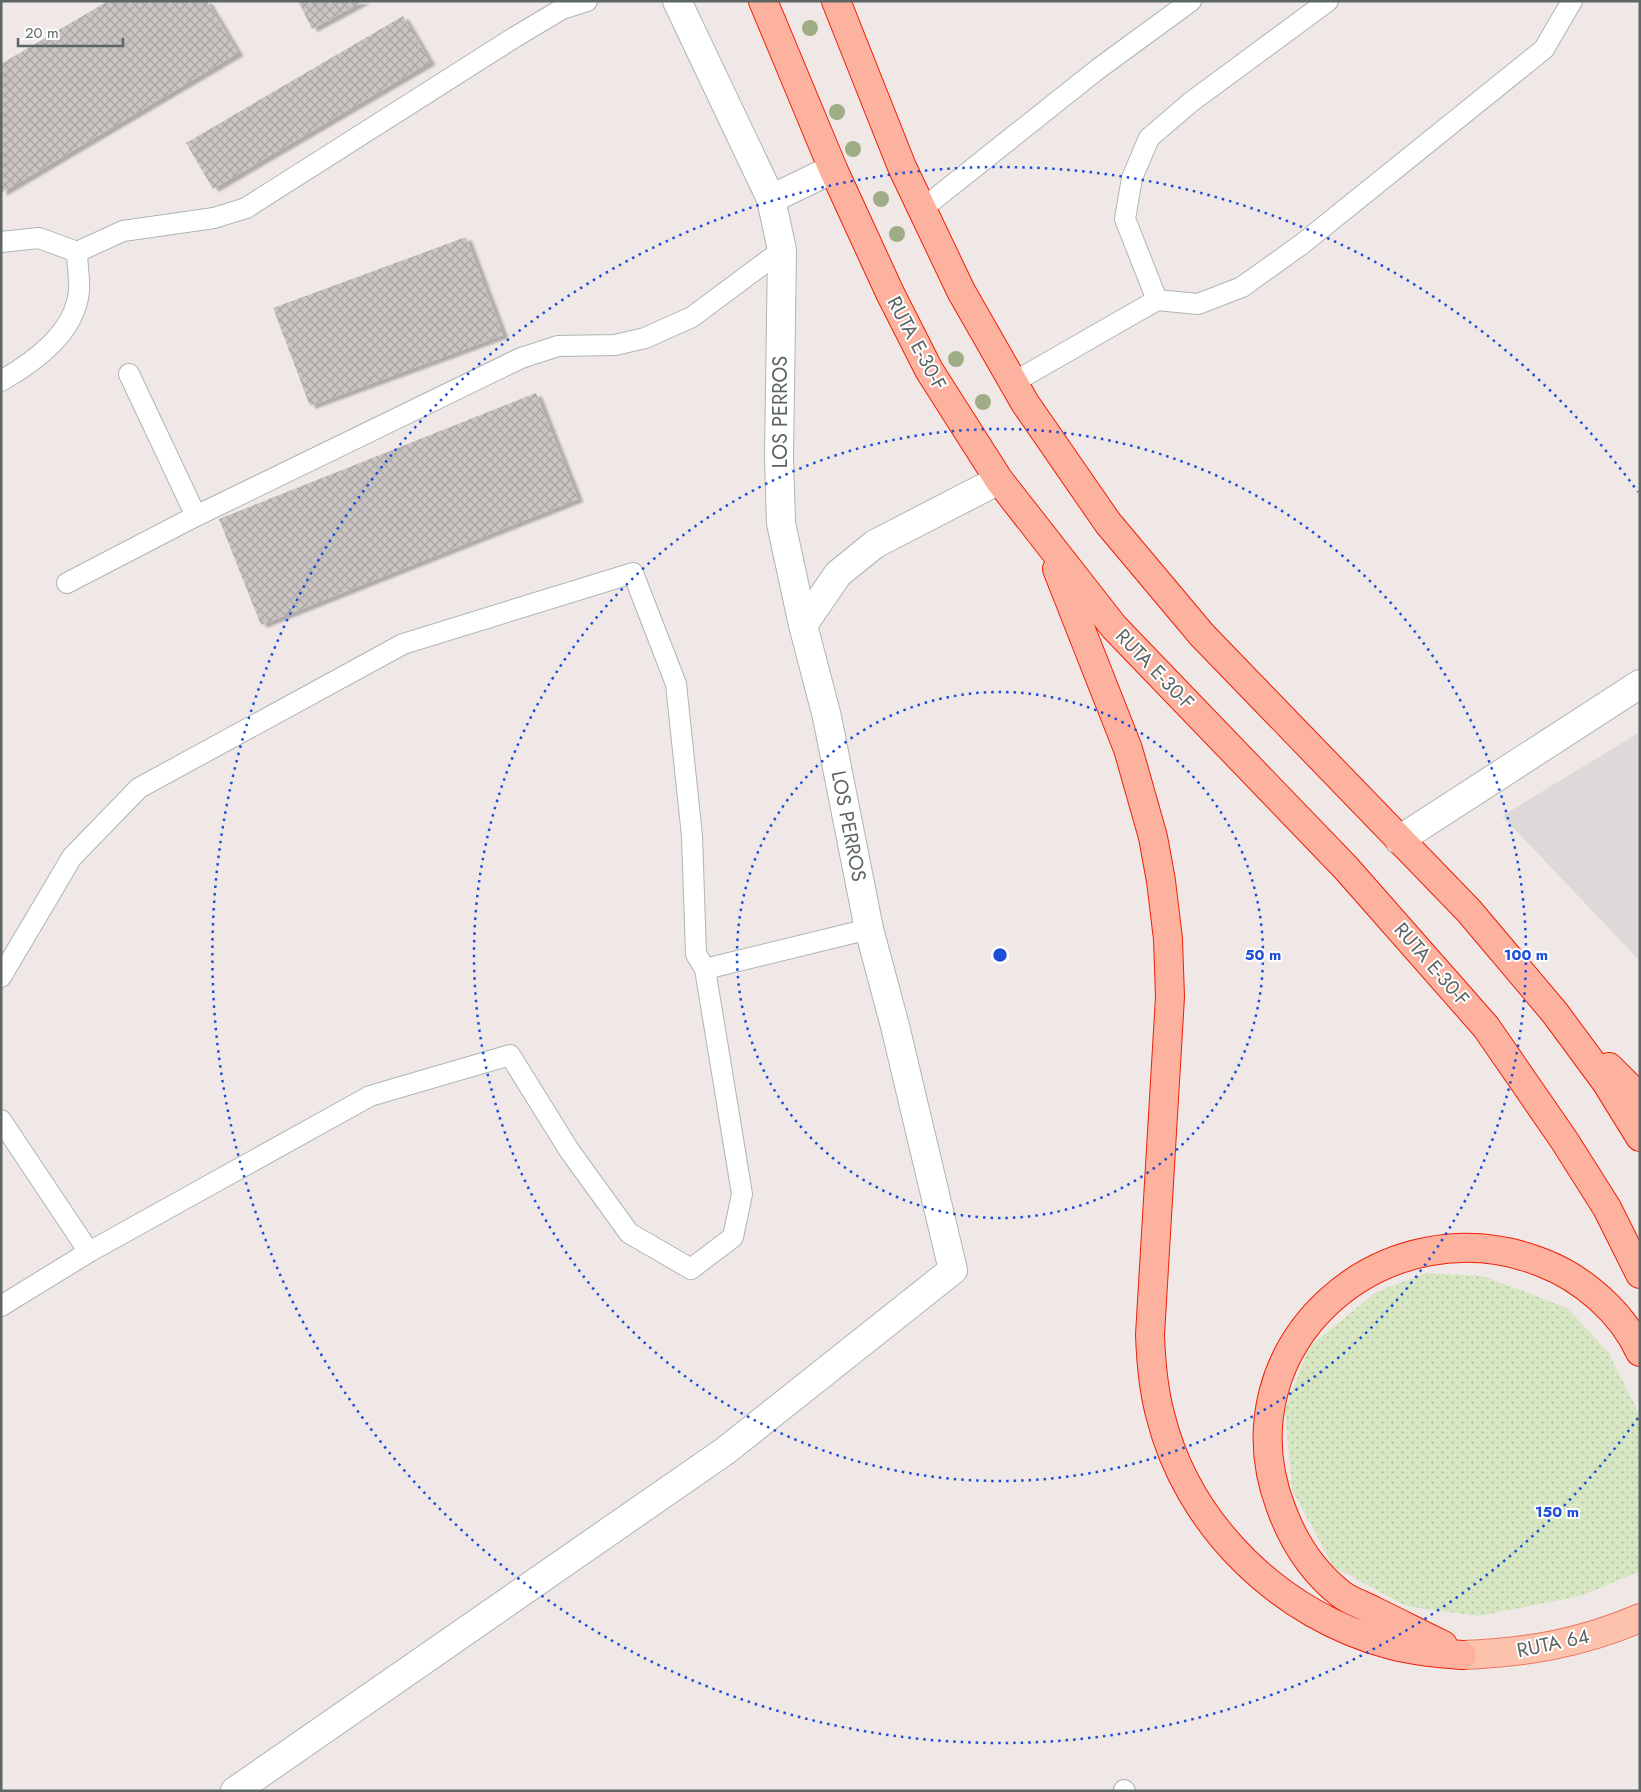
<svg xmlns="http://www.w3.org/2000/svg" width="1641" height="1792" font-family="Jost,sans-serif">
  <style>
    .industrial { fill: #ded9d8 }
    .grass { fill: url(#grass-dots) }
    .building { fill: url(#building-cross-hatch); filter: url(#shadow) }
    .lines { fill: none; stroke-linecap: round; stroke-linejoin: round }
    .service-casing { stroke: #aeb5b5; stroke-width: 22 }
    .minor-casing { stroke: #aeb5b5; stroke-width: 30 }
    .primary-casing { stroke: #ef745f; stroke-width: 30 }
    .trunk-casing { stroke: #f01f05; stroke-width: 30 }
    .service { stroke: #fff; stroke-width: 20 }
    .minor { stroke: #fff; stroke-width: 28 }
    .primary { stroke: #fdc2ac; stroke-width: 28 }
    .trunk { stroke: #fcb29e; stroke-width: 28 }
    .tree { fill: #9ead85 }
    .ring { fill: none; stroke: #1d4ed8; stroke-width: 2.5; stroke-dasharray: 2.5 5 }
    .labels { text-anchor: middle; stroke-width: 4; stroke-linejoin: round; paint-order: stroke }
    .street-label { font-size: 20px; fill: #5d6665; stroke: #fff }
    .centre { fill: #1d4ed8; stroke: #fff; stroke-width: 2.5 }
    .ring-label { font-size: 15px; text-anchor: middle; font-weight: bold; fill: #1d4ed8; stroke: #fff; stroke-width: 4; stroke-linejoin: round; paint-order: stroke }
  </style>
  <defs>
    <pattern id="grass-dots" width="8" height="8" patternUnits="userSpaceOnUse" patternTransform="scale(1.25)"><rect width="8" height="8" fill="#d7e6c3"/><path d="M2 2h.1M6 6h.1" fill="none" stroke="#b2bea2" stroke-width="1.8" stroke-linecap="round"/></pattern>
    <pattern id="building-cross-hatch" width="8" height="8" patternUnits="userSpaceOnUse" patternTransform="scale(1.25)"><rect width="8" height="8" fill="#cac4c2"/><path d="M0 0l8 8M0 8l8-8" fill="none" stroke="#a7a3a1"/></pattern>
    <filter id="shadow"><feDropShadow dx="5.5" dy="3" stdDeviation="1" flood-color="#0004"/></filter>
  </defs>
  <rect width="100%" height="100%" fill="#efe8e6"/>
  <path class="industrial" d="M1640 732V961L1502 816Z"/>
  <path class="grass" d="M1426 1273 1483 1276 1567 1308 1608 1352 1640 1416V1571L1581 1596 1478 1616 1406 1606 1333 1566 1292 1490 1285 1410 1309 1347 1376 1292Z"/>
  <path class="building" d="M108 1H207L238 53 1 193V64Z
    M298 1H364L312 29Z
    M403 16 430 62 213 189 186 143Z
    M466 237 503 335 310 406 273 308Z
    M536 393 578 499 261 625 219 519Z"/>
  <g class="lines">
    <g class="service-casing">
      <path id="service" d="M922 209 1098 69 1191 1
        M1 242 39 238 77 252 123 231 214 218 246 208 515 37 562 9 587 1
        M1157 300 1125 219 1132 178 1149 138 1191 102 1328 1
        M129 374 196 516
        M1 381C34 362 75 333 79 291 80 278 77 265 77 252
        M1014 382 1157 300 1198 304 1242 287 1302 244 1544 49 1572 1
        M67 583 196 516 521 358 558 346 615 345 645 338 692 317 782 250
        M1 977 72 857 139 788 403 644 633 573 676 684 692 836 696 954 705 969
        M1 1120 89 1252
        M1 1306 89 1252 370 1096 510 1055 569 1150 629 1233 691 1269 733 1237 742 1194 705 969 869 929
        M1124 1790 1125 1791"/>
    </g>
    <g class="minor-casing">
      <path id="minor" d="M771 199 833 169
        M803 625 838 574 875 544 999 480
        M1399 840 1640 684
        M235 1791 725 1451 953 1270 895 1026 869 929 827 717 803 625 781 523 779 458 782 250 771 199 677 1"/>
    </g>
    <g class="primary-casing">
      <path id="primary" d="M1462 1655C1525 1653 1582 1643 1640 1618"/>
    </g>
    <g class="trunk-casing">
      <path id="trunk" d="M763 1 833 169 890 293 929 370 999 480 1114 627 1346 868 1486 1027 1564 1140 1607 1208 1640 1274
        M836 1 902 167 961 291 1025 403 1108 523 1202 635 1469 911 1555 1013 1606 1082 1640 1137
        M1057 569 1128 749 1153 837 1161 881 1168 939 1170 997 1150 1335C1151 1362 1153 1388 1160 1414 1187 1526 1281 1616 1391 1645 1414 1651 1438 1653 1462 1655
        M1609 1067 1640 1098
        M1443 1645C1420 1634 1397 1622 1374 1611 1363 1605 1350 1601 1341 1594 1313 1572 1293 1541 1281 1508 1219 1345 1385 1200 1543 1263 1582 1278 1622 1312 1640 1352"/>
    </g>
    <use href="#service" class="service"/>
    <use href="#minor" class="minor"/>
    <use href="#primary" class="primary"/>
    <use href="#trunk" class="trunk"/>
  </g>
  <g class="tree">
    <circle cx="810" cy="28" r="8"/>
    <circle cx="837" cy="112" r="8"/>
    <circle cx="853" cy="149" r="8"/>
    <circle cx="881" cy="199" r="8"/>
    <circle cx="897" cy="234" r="8"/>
    <circle cx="956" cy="359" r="8"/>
    <circle cx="983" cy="402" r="8"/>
  </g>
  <g class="ring">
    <circle cx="1000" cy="955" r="263"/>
    <circle cx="1000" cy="955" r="526"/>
    <path d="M1638 1418A788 788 0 1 1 1638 492"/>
  </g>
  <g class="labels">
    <g class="street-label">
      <text transform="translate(917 343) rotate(62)" y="7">RUTA E-30-F</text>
      <text transform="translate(780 412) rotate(-90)" y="7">LOS PERROS</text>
      <text transform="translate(1155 669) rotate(46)" y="7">RUTA E-30-F</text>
      <text transform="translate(849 826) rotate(79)" y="7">LOS PERROS</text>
      <text transform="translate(1432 964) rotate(49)" y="7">RUTA E-30-F</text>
      <text transform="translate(1553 1643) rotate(-12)" y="7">RUTA 64</text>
    </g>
  </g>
  <circle cx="1000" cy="955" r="8" class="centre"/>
  <g class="ring-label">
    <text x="1263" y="960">50 m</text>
    <text x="1526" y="960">100 m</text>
    <text x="1557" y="1517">150 m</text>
  </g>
  <rect width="1641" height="1792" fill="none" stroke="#5d6665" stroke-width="5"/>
  <path d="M18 38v8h105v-8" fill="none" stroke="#5d6665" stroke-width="2.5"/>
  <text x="25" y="38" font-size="15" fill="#5d6665" stroke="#ffffff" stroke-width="4" paint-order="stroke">20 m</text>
</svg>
